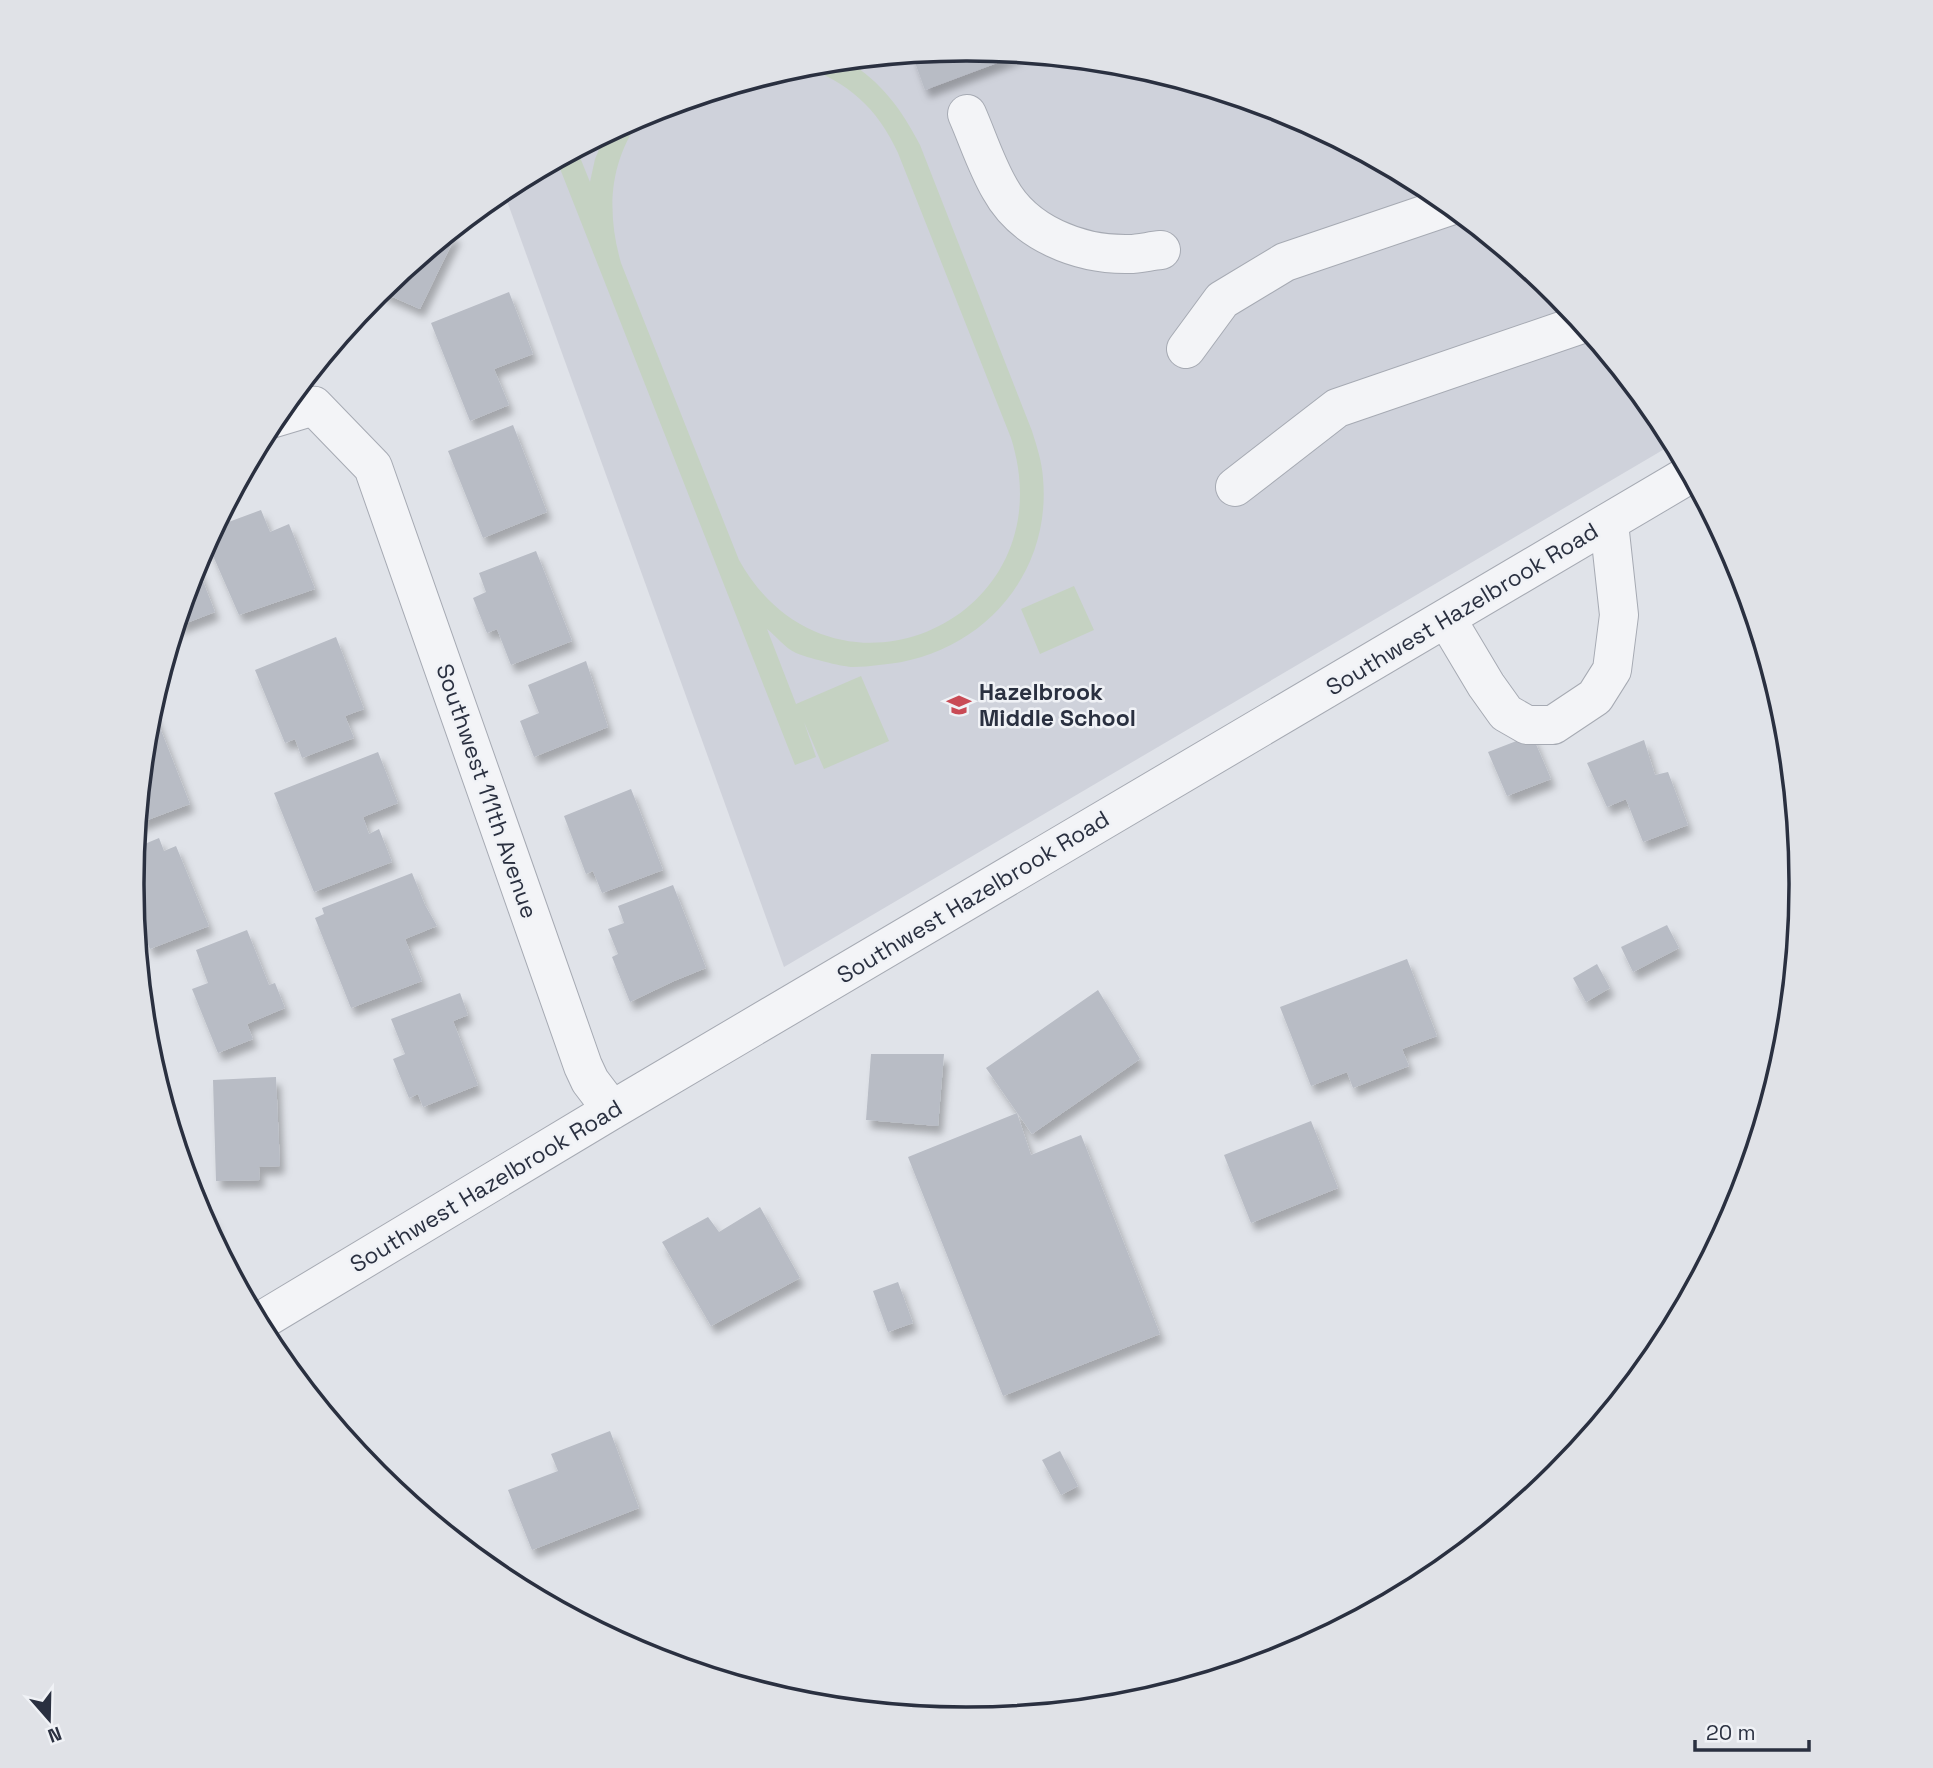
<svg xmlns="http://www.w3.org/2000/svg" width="1933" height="1768" font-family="'Space Grotesk',sans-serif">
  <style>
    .built { fill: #cfd2db }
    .green { fill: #c5d2c2 }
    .building { fill: #b8bcc5; filter: url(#shadow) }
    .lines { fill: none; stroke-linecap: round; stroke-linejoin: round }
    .minor-casing { stroke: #a6aab3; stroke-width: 40 }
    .minor { stroke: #f3f4f7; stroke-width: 38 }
    .labels { text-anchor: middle; stroke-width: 5; stroke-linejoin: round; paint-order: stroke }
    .street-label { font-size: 23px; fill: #2a3040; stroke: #f0f2f6 }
    .poi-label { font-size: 23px; font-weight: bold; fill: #2a3040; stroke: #f0f2f6; text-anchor: start }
    .rim { fill: none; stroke: #2a3040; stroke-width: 3.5 }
  </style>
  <defs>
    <filter id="shadow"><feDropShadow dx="4.5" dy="8" stdDeviation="3.5" flood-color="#0004"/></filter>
  </defs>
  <rect width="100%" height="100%" fill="#e0e3e9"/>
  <path class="built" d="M966 49 1130 65 1286 113 1431 190 1557 294 1661 420 1673 444 784 967 503 190 647 112 804 65Z"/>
  <path class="green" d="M847 61C881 81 902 110 920 145L1032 431C1037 447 1042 462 1043 478 1052 578 977 658 879 665 871 666 861 667 853 667 842 667 805 657 796 653 785 648 776 636 767 629L796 704 861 676 889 741 824 769 804 722 816 757 795 765 557 161 577 150 590 182 595 159 605 135 644 114C609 160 606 210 621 263L739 560C831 725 1069 622 1011 438L898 153C878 109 848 81 801 66Z
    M1074 586 1094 630 1040 654 1021 609Z"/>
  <path class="building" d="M967 49 1021 54 925 90 912 54Z
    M451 232 456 235 420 309 379 291Z
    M509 292 533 354 494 369 509 405 470 421 431 323Z
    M513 425 547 512 483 538 448 451Z
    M261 510 270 532 289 524 315 589 239 615 207 542 215 527Z
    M536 551 572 641 511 665 497 629 487 633 473 598 486 592 479 573Z
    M196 563 215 612 176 627 195 564Z
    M336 637 364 709 345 716 354 738 302 758 295 739 285 743 255 670Z
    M586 661 608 727 534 757 520 721 539 713 528 685Z
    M153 710 190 804 137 824 148 721 151 711Z
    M1532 735 1551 779 1507 796 1488 752Z
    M1644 740 1655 775 1668 772 1688 825 1643 842 1626 799 1607 807 1587 763Z
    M378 752 398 803 363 817 369 834 379 829 392 862 314 892 274 793Z
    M631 789 663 870 602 893 593 871 586 874 564 816Z
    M159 838 164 851 176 846 209 926 150 949 134 909 132 884 135 848Z
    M412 873 425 905 437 926 405 939 422 981 351 1008 315 918 324 914 322 908Z
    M673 885 706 968 674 981 630 1002 612 957 618 954 608 929 624 923 618 906Z
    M1667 925 1679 948 1633 972 1621 947Z
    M247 930 269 985 275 983 285 1008 247 1024 253 1039 218 1053 192 989 208 983 196 950Z
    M1407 959 1437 1036 1402 1049 1409 1066 1353 1088 1347 1072 1311 1086 1280 1007Z
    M1597 964 1610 988 1586 1002 1573 978Z
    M1098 990 1140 1059 1032 1134 986 1068Z
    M460 993 468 1015 453 1021 478 1085 423 1107 418 1094 409 1098 393 1059 405 1054 391 1019Z
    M871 1054H944L938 1126 866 1120Z
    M276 1077 280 1166 259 1167 260 1180 216 1181 213 1080Z
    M1017 1113 1031 1155 1081 1135 1160 1334 1003 1396 908 1157Z
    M1311 1121 1338 1188 1251 1223 1224 1155Z
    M192 1193 216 1224 209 1229 195 1203Z
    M760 1207 800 1278 711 1326 662 1242 708 1217 719 1232Z
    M898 1282 913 1323 888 1332 873 1291Z
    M610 1431 639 1508 532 1550 508 1490 558 1471 551 1454Z
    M1060 1451 1078 1486 1061 1495 1042 1460Z"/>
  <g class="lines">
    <g class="minor-casing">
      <path id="minor" d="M967 114C978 139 986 165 1000 189 1024 233 1079 255 1129 254 1139 254 1150 251 1161 250
        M1186 349 1222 300 1285 262 1450 206
        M274 418 314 406 373 467 583 1066 590 1081 612 1110
        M1235 487 1337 408 1582 324
        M1446 618 1486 685 1506 713 1527 725H1553L1595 697 1612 670 1619 615 1609 523
        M259 1322 612 1110 1690 474"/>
    </g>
    <use href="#minor" class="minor"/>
  </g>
  <defs>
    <g id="school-bare" transform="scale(1.89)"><path d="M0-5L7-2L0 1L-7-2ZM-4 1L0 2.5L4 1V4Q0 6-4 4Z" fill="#c94a55" stroke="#f0f2f6" stroke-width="2.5" paint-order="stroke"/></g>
  </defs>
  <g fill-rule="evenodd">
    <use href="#school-bare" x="959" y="705"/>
  </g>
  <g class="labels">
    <g class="street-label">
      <text transform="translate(1462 609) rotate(-31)" y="8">Southwest Hazelbrook Road</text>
      <text transform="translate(487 791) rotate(71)" y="8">Southwest 111th Avenue</text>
      <text transform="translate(973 897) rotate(-31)" y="8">Southwest Hazelbrook Road</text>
      <text transform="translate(486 1186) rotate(-31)" y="8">Southwest Hazelbrook Road</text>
    </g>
    <g class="poi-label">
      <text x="979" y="700">Hazelbrook<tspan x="979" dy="26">Middle School</tspan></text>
    </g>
  </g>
  <path d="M0 0H1933V1768H0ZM966 61H967A822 822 0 0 1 1789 883V885A822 822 0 0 1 967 1707H966A822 822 0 0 1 144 885V883A822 822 0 0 1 966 61Z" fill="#e0e2e7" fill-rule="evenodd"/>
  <path class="rim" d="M966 61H967A822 822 0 0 1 1789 883V885A822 822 0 0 1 967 1707H966A822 822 0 0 1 144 885V883A822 822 0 0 1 966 61Z"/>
  <g transform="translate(49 1719) rotate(160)" stroke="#f0f2f6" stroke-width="5" paint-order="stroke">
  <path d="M0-5L12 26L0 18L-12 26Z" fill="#2a3040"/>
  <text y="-10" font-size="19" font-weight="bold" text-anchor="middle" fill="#2a3040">N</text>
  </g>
  <path d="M1695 1740v10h114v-10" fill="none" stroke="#2a3040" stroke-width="3.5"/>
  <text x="1706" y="1740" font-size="21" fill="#2a3040" stroke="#f0f2f6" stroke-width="5" paint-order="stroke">20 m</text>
</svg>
